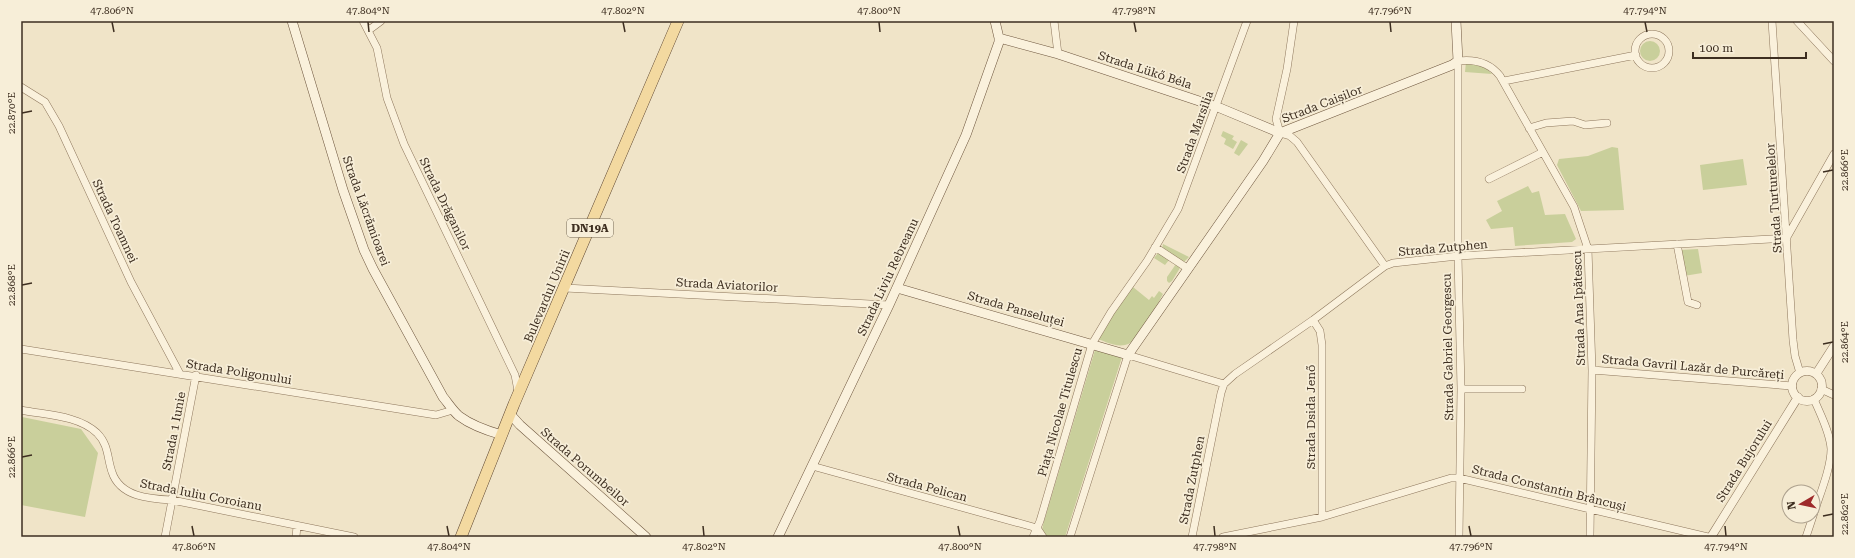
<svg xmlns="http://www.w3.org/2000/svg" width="1855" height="558" font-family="'Roboto Serif',serif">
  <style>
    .green { fill: #c9cf9b }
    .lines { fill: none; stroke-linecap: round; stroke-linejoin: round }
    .minor-casing { stroke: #8d765c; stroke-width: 8 }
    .tertiary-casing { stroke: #8d765c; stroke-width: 9 }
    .secondary-casing { stroke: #6f573f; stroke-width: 10 }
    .primary-casing { stroke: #5b4430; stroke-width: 12 }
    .minor { stroke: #faf1dc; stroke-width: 7 }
    .tertiary { stroke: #faf1dc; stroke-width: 8 }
    .secondary { stroke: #faf1dc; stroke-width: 9 }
    .primary { stroke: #f3d9a0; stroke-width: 11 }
    .ticks { fill: none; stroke: #3d2e20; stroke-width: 1.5 }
    .labels { text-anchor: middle; stroke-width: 3.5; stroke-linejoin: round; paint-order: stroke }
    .shield { fill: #f7eed8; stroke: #756857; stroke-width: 1 }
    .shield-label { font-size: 11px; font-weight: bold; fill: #3d2e20 }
    .street-label { font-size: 12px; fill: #3d2e20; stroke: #f7eed8 }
    .neatline { fill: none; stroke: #3d2e20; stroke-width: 1.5 }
    .ticks-label { font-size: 10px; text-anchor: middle; fill: #3d2e20 }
  </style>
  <rect width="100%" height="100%" fill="#f0e4c8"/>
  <path class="green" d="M1640 51a10 10 0 1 1 20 0a10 10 0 1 1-20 0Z
    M1466 62 1484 66 1492 74 1465 72Z
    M1223 131 1234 136 1232 139 1237 142 1233 149 1224 144 1226 139 1221 136Z
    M1241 140 1248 144 1239 156 1234 153Z
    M1612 147 1618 148 1624 210 1581 211 1557 165 1559 159 1588 156Z
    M1743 159 1747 185 1703 190 1700 165Z
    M1528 186 1532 193 1539 191 1545 215 1565 214 1576 239 1572 242 1515 246 1513 227 1491 229 1486 220 1502 211 1497 201Z
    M1163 244 1189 257 1183 263 1162 249Z
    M1698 249 1702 273 1684 276 1680 250Z
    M1158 253 1169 260 1165 265 1154 258Z
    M1176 264 1180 268 1172 281 1169 283 1167 281V277Z
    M1133 287 1149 300 1152 296 1154 298 1159 291 1163 294C1155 308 1143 341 1125 345 1116 347 1106 342 1098 339L1114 312Z
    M1095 350 1122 357 1065 537H1048L1042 530 1043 525Z
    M22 417 81 429 98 453 85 517 21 505Z"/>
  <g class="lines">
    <g class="minor-casing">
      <path id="minor" d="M363 21 377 48 387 98 404 144 515 375 518 391
        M1054 21 1058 54
        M1294 21 1287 69 1276 119 1280 133 1290 136 1297 142 1385 266
        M1772 21 1793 340 1795 356 1800 373
        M1797 21 1834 61
        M369 30 381 21
        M1635 51a17 17 0 1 1 34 0a17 17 0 1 1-34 0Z
        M1504 81 1636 55
        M21 87 45 102 59 126 131 282 180 374
        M1529 128 1546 123 1573 121 1585 125 1607 123
        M1489 179 1543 152
        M1787 237 1834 154
        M1677 244 1688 302 1697 305
        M1155 247 1187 268
        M565 288 889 305
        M1313 320 1320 331 1322 345V517
        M21 349 436 415 453 410
        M1592 370 1792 386
        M1461 389H1522
        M1821 389 1834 395
        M21 410C45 415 78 415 97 433 109 445 107 458 112 472 120 497 150 499 172 500L354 537
        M812 466 1037 528
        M1813 516C1819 496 1831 469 1831 449 1830 432 1820 414 1814 399
        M1037 528 1043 537
        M165 537 196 375
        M296 537 297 526
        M1033 537 1040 521 1092 344 1111 312 1147 261 1178 209 1247 21
        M1070 537 1128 355 1224 384
        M1192 537 1221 393 1224 384 1235 374 1313 320 1385 266 1393 263 1458 256 1787 238
        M1223 537 1322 517 1451 478H1459L1708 537
        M1459 537 1461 389 1458 256V61C1475 59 1490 63 1500 76L1574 207 1588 249 1592 370 1590 537
        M1806 537 1813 516"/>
    </g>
    <g class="tertiary-casing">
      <path id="tertiary" d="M1792 386a15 15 0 1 1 30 0a15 15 0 1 1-30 0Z
        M1816 374 1834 346
        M1711 537 1798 397"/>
    </g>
    <g class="secondary-casing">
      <path id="secondary" d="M292 21 343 190 364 250 373 269 443 397C448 403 453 411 459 416 471 425 488 431 502 435
        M999 38 1058 54 1220 108 1280 133
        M897 288 1128 355 1263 161 1280 133 1452 65 1458 61 1456 21
        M510 414 520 425 646 537
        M778 537 889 305 966 135 999 42V38L995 21"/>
    </g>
    <g class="primary-casing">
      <path id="primary" d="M461 537 514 404 678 21"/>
    </g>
    <use href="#minor" class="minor"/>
    <use href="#tertiary" class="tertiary"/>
    <use href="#secondary" class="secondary"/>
    <use href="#primary" class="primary"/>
  </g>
  <path class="ticks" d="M112 22 114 32M368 22 369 32M623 22 625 32M879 22 880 32M1134 22 1136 32M1390 22 1391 32M1645 22 1647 32M22 113 32 111M1823 172 1833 170M22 285 32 283M1823 344 1833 342M22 457 32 455M1823 516 1833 514M192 526 194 536M447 526 449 536M703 526 704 536M958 526 960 536M1214 526 1215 536M1469 526 1471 536M1725 526 1726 536"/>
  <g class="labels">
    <rect class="shield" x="567" y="219" width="46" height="18" rx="3"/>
    <g class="shield-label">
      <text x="590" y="232">DN19A</text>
    </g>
    <g class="street-label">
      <text transform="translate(1145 70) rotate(18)" y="4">Strada Lükő Béla</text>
      <text transform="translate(1322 104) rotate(-21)" y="4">Strada Caișilor</text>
      <text transform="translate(1195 132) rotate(-70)" y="4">Strada Marsilia</text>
      <text transform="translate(1774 198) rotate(-94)" y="4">Strada Turturelelor</text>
      <text transform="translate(445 204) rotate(64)" y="4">Strada Drăganilor</text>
      <text transform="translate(366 211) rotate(70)" y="4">Strada Lăcrămioarei</text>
      <text transform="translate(115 221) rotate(65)" y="4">Strada Toamnei</text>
      <text transform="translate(1443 248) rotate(-5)" y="4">Strada Zutphen</text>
      <text transform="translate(888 277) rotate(-65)" y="4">Strada Liviu Rebreanu</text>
      <text transform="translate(727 285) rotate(3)" y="4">Strada Aviatorilor</text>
      <text transform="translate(547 296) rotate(-67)" y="4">Bulevardul Unirii</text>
      <text transform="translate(1579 308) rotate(-92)" y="4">Strada Ana Ipătescu</text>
      <text transform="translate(1016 309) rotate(16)" y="4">Strada Panseluței</text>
      <text transform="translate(1448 347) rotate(-91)" y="4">Strada Gabriel Georgescu</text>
      <text transform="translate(1693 367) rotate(5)" y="4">Strada Gavril Lazăr de Purcăreți</text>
      <text transform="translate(239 372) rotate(9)" y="4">Strada Poligonului</text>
      <text transform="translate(1060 412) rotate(-74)" y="4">Piața Nicolae Titulescu</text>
      <text transform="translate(1311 417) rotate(-90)" y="4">Strada Dsida Jenő</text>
      <text transform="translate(174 431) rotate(-79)" y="4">Strada 1 Iunie</text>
      <text transform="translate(1744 461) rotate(-58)" y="4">Strada Bujorului</text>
      <text transform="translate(585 467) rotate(41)" y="4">Strada Porumbeilor</text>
      <text transform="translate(1192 480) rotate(-79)" y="4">Strada Zutphen</text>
      <text transform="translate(927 487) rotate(15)" y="4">Strada Pelican</text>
      <text transform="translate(1549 488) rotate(14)" y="4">Strada Constantin Brâncuși</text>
      <text transform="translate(201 495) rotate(11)" y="4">Strada Iuliu Coroianu</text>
    </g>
  </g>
  <rect width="1855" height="558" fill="none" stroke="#f7eed8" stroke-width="44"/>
  <g transform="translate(1801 504) rotate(261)"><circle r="19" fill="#f7eed8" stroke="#ada18e"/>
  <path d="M0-3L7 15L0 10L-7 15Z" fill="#9e2a2b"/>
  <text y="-6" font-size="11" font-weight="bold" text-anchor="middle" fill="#3d2e20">N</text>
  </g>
  <path d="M1693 52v6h113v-6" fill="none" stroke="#3d2e20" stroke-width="2"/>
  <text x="1699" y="52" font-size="12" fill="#3d2e20" stroke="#f7eed8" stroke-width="3" paint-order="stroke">100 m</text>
  <rect x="22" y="22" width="1811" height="514" class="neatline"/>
  <g class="ticks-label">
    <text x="112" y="14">47.806°N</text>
    <text x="368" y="14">47.804°N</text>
    <text x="623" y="14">47.802°N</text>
    <text x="879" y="14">47.800°N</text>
    <text x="1134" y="14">47.798°N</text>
    <text x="1390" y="14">47.796°N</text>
    <text x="1645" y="14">47.794°N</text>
    <text transform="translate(11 113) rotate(-90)" y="4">22.870°E</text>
    <text transform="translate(1844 170) rotate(-90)" y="4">22.866°E</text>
    <text transform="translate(11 285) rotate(-90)" y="4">22.868°E</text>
    <text transform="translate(1844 342) rotate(-90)" y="4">22.864°E</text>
    <text transform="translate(11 457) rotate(-90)" y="4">22.866°E</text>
    <text transform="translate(1844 514) rotate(-90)" y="4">22.862°E</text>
    <text x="194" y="550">47.806°N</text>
    <text x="449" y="550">47.804°N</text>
    <text x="704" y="550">47.802°N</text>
    <text x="960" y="550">47.800°N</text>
    <text x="1215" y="550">47.798°N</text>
    <text x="1471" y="550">47.796°N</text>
    <text x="1726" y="550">47.794°N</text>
  </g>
</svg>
